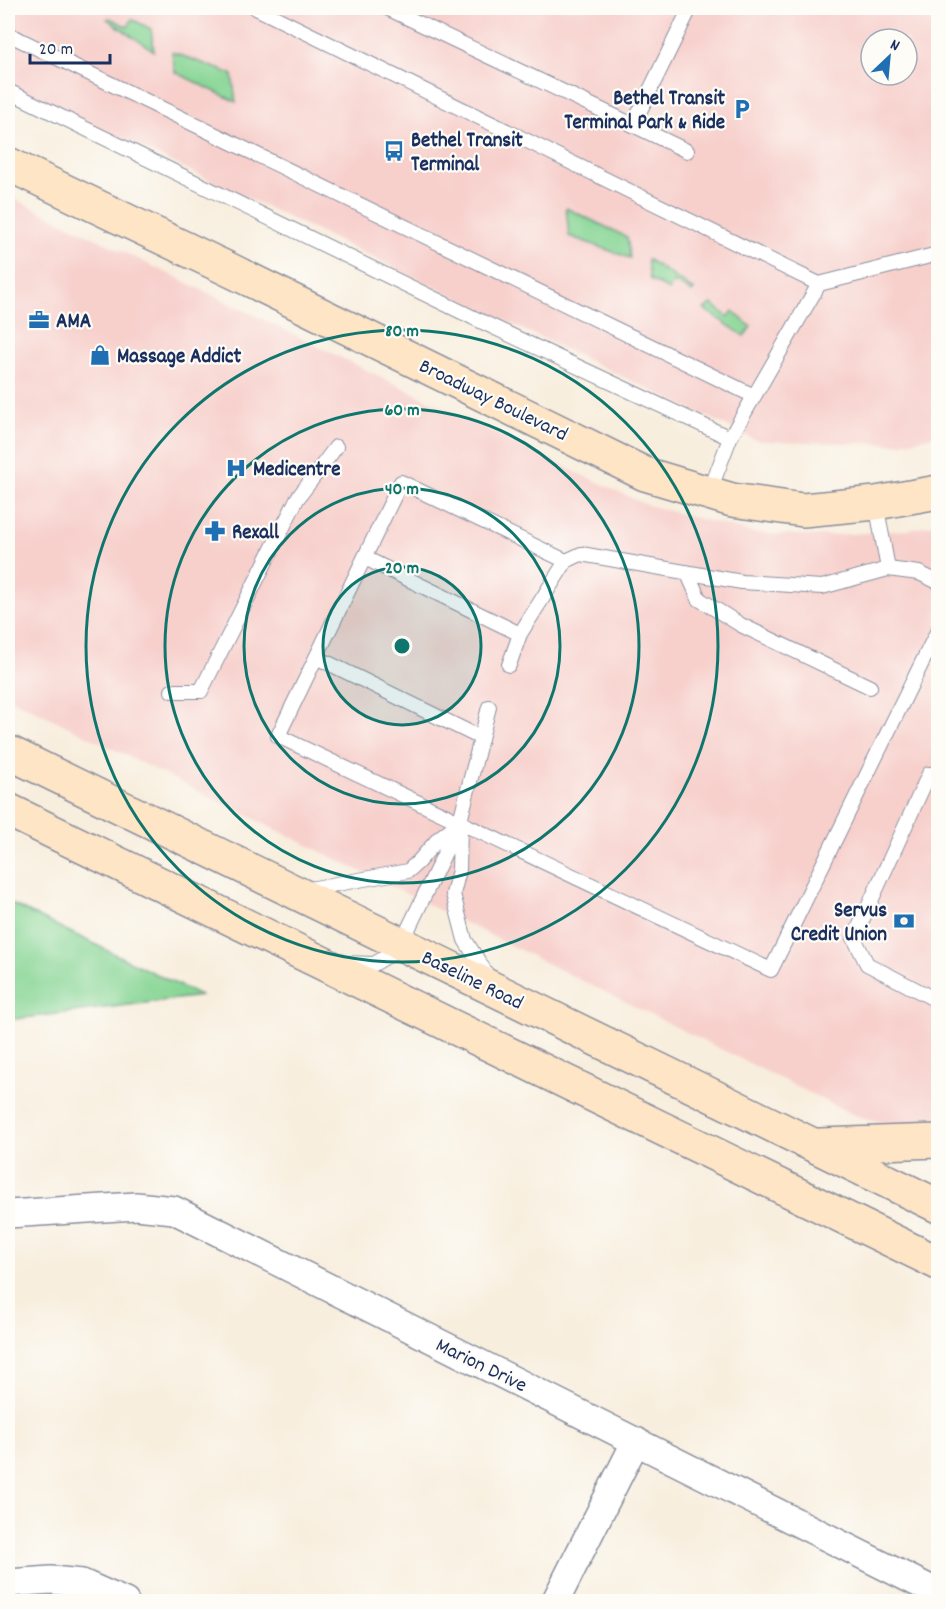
<svg xmlns="http://www.w3.org/2000/svg" width="946" height="1609" font-family="Dekko,sans-serif">
  <style>
    .built { fill: #f7d0cc; fill-rule: evenodd }
    .green { fill: #87d594; stroke: #518279; stroke-width: 1.5 }
    .lines { fill: none; stroke-linecap: round; stroke-linejoin: round }
    .lane-casing { stroke: #8a8e9e; stroke-width: 16 }
    .street-casing { stroke: #8a8e9e; stroke-width: 30 }
    .secondary-casing { stroke: #8a8e9e; stroke-width: 36 }
    .lane { stroke: #fff; stroke-width: 14 }
    .street { stroke: #fff; stroke-width: 27 }
    .secondary { stroke: #fee5c5; stroke-width: 33 }
    .ring { fill: none; stroke: #0f766e; stroke-width: 3 }
    .labels { text-anchor: middle; stroke-width: 4.5; stroke-linejoin: round; paint-order: stroke }
    .poi-label { font-size: 21px; font-weight: bold; fill: #1b2f5e; stroke: #fdfcf7; text-anchor: start }
    .street-label { font-size: 21px; fill: #1b2f5e; stroke: #fdfcf7 }
    .centre { fill: #0f766e; stroke: #fdfcf7; stroke-width: 3 }
    .ring-label { font-size: 18px; text-anchor: middle; font-weight: bold; fill: #0f766e; stroke: #fdfcf7; stroke-width: 4.5; stroke-linejoin: round; paint-order: stroke }
  </style>
  <rect width="100%" height="100%" fill="#fdfcf7"/>
  <filter id="ink" filterUnits="userSpaceOnUse"><feTurbulence type="fractalNoise" baseFrequency=".0167" numOctaves="2"/><feDisplacementMap in="SourceGraphic" scale="12" xChannelSelector="R" yChannelSelector="G"/><feConvolveMatrix kernelMatrix="1 2 1 2 8 2 1 2 1" color-interpolation-filters="sRGB"/></filter>
  <filter id="wash" filterUnits="userSpaceOnUse"><feTurbulence type="fractalNoise" baseFrequency=".008" numOctaves="4" result="noise"/><feDisplacementMap in="SourceGraphic" scale="24" xChannelSelector="R" yChannelSelector="G"/><feGaussianBlur stdDeviation="1.35" result="paint"/><feColorMatrix in="noise" values="0 0 0 0 0 0 0 0 0 0 0 0 0 0 0 0 0 1.4 0 .05"/><feComposite in="paint" operator="in"/></filter>
  <g filter="url(#wash)">
    <rect width="100%" height="100%" fill="#f8eede"/>
    <path class="built" d="M8 8H938V435L897 444 758 441 8 84ZM871 39H907V75H871Z
      M8 197 19 201 582 475 647 505 754 533 820 536 908 530 938 523V1128L906 1131 854 1115 8 697Z"/>
    <path class="green" d="M110 18 128 27 132 19 151 29 154 51 107 19Z
      M172 52 232 74 236 102 175 72Z
      M566 208 627 237 630 258 569 236Z
      M647 259 694 290 692 292 674 282 669 290 650 280Z
      M712 304 728 317 733 311 751 327 744 336 704 309Z
      M8 902 201 996 8 1020Z"/>
  </g>
  <g filter="url(#ink)">
    <g class="lines">
      <g class="lane-casing">
        <path id="lane" d="M256 8 819 284 938 254
          M387 8 633 125 690 8
          M8 34 754 396
          M8 91 474 318 730 438
          M633 125 687 151
          M709 493 730 438 819 284
          M876 503 888 569 919 573 938 582
          M365 558 520 634
          M566 561 401 482 278 736 771 970 938 630
          M687 572 699 599 741 625 870 687
          M316 657 481 738
          M509 665 520 634 566 561 581 554 742 582 822 587 888 569
          M172 691H201L297 499 336 447
          M938 775 929 774 854 938 867 964 938 1001
          M460 826 459 870 453 894 465 940 489 978
          M304 890 408 871 418 862 439 838 456 825
          M343 963 374 964 394 952 401 944 460 821 489 707"/>
      </g>
      <g class="street-casing">
        <path id="street" d="M8 1214 136 1206 174 1210 938 1593
          M8 1583 51 1580 82 1583 125 1602
          M555 1602 636 1441"/>
      </g>
      <g class="secondary-casing">
        <path id="secondary" d="M8 164 230 270 645 474 732 500 803 510 876 503 938 492
          M8 752 938 1206
          M8 810 938 1263
          M820 1145 938 1141"/>
      </g>
      <use href="#lane" class="lane"/>
      <use href="#street" class="street"/>
      <use href="#secondary" class="secondary"/>
    </g>
  </g>
  <circle cx="402" cy="646" r="79" fill="#0f766e" fill-opacity=".12"/>
  <g class="ring">
    <circle cx="402" cy="646" r="79"/>
    <circle cx="402" cy="646" r="158"/>
    <circle cx="402" cy="646" r="237"/>
    <circle cx="402" cy="646" r="316"/>
  </g>
  <defs>
    <g id="parking-bare" transform="scale(1.62)"><path d="M-3.5-5.5H1a3.5 3.5 0 0 1 0 7H-1V5.5H-3.5ZM-1-3.4V-.6H.8a1.4 1.4 0 0 0 0-2.8Z" fill="#1f6fb2" stroke="#fdfcf7" stroke-width="2.5" paint-order="stroke"/></g>
    <g id="bus-bare" transform="scale(1.62)"><path d="M-5-6H5V4H4V6H2V4H-2V6H-4V4H-5ZM-3.5-4V0h7V-4ZM-3.5 1.2v1.5H-2V1.2ZM2 1.2v1.5H3.5V1.2Z" fill="#1f6fb2" stroke="#fdfcf7" stroke-width="2.5" paint-order="stroke"/></g>
    <g id="office-bare" transform="scale(1.62)"><path d="M-6-3h4V-5.5h4V-3h4V5H-6ZM-1-4.5V-3h2v-1.5ZM-6 0V1H6V0Z" fill="#1f6fb2" stroke="#fdfcf7" stroke-width="2.5" paint-order="stroke"/></g>
    <g id="shop-bare" transform="scale(1.62)"><path d="M-5-2.5h2.3a2.7 3.5 0 0 1 5.4 0H5L5.5 6h-11ZM-1.5-2.5h3a1.5 2.3 0 0 0-3 0Z" fill="#1f6fb2" stroke="#fdfcf7" stroke-width="2.5" paint-order="stroke"/></g>
    <g id="hospital-bare" transform="scale(1.62)"><path d="M-5-5h3v3.5h4V-5h3V5h-3V1.5h-4V5h-3Z" fill="#1f6fb2" stroke="#fdfcf7" stroke-width="2.5" paint-order="stroke"/></g>
    <g id="pharmacy-bare" transform="scale(1.62)"><path d="M-2-6h4v4h4v4h-4v4h-4v-4h-4v-4h4Z" fill="#1f6fb2" stroke="#fdfcf7" stroke-width="2.5" paint-order="stroke"/></g>
    <g id="bank-bare" transform="scale(1.62)"><path d="M-6-4H6V4H-6ZM0-2.3a2.3 2.3 0 1 0 0 4.6a2.3 2.3 0 1 0 0-4.6Z" fill="#1f6fb2" stroke="#fdfcf7" stroke-width="2.5" paint-order="stroke"/></g>
  </defs>
  <g fill-rule="evenodd">
    <use href="#parking-bare" x="742" y="109"/>
    <use href="#bus-bare" x="394" y="151"/>
    <use href="#office-bare" x="39" y="320"/>
    <use href="#shop-bare" x="100" y="355"/>
    <use href="#hospital-bare" x="236" y="468"/>
    <use href="#pharmacy-bare" x="215" y="531"/>
    <use href="#bank-bare" x="904" y="921"/>
  </g>
  <g class="labels">
    <g class="poi-label">
      <text x="725" y="104" text-anchor="end">Bethel Transit<tspan x="725" dy="24">Terminal Park &amp; Ride</tspan></text>
      <text x="411" y="146">Bethel Transit<tspan x="411" dy="24">Terminal</tspan></text>
      <text x="56" y="327">AMA</text>
      <text x="117" y="362">Massage Addict</text>
      <text x="253" y="475">Medicentre</text>
      <text x="232" y="538">Rexall</text>
      <text x="887" y="916" text-anchor="end">Servus<tspan x="887" dy="24">Credit Union</tspan></text>
    </g>
    <g class="street-label">
      <text transform="translate(494 399) rotate(26)" y="7">Broadway Boulevard</text>
      <text transform="translate(473 979) rotate(26)" y="7">Baseline Road</text>
      <text transform="translate(482 1364) rotate(26)" y="7">Marion Drive</text>
    </g>
  </g>
  <circle cx="402" cy="646" r="9" class="centre"/>
  <g class="ring-label">
    <text x="402" y="336">80 m</text>
    <text x="402" y="415">60 m</text>
    <text x="402" y="494">40 m</text>
    <text x="402" y="573">20 m</text>
  </g>
  <rect width="946" height="1609" fill="none" stroke="#fdfcf7" stroke-width="30"/>
  <g transform="translate(889 57) rotate(26)"><circle r="28" fill="#fdfcf7" stroke="#a3aaba" stroke-width="1.5"/>
  <path d="M0-4.5L10 22L0 15L-10 22Z" fill="#1f6fb2"/>
  <text y="-9" font-size="16" font-weight="bold" text-anchor="middle" fill="#1b2f5e">N</text>
  </g>
  <path d="M30 54v9h80v-9" fill="none" stroke="#1b2f5e" stroke-width="3"/>
  <text x="39" y="54" font-size="18" fill="#1b2f5e" stroke="#fdfcf7" stroke-width="4.5" paint-order="stroke">20 m</text>
</svg>
